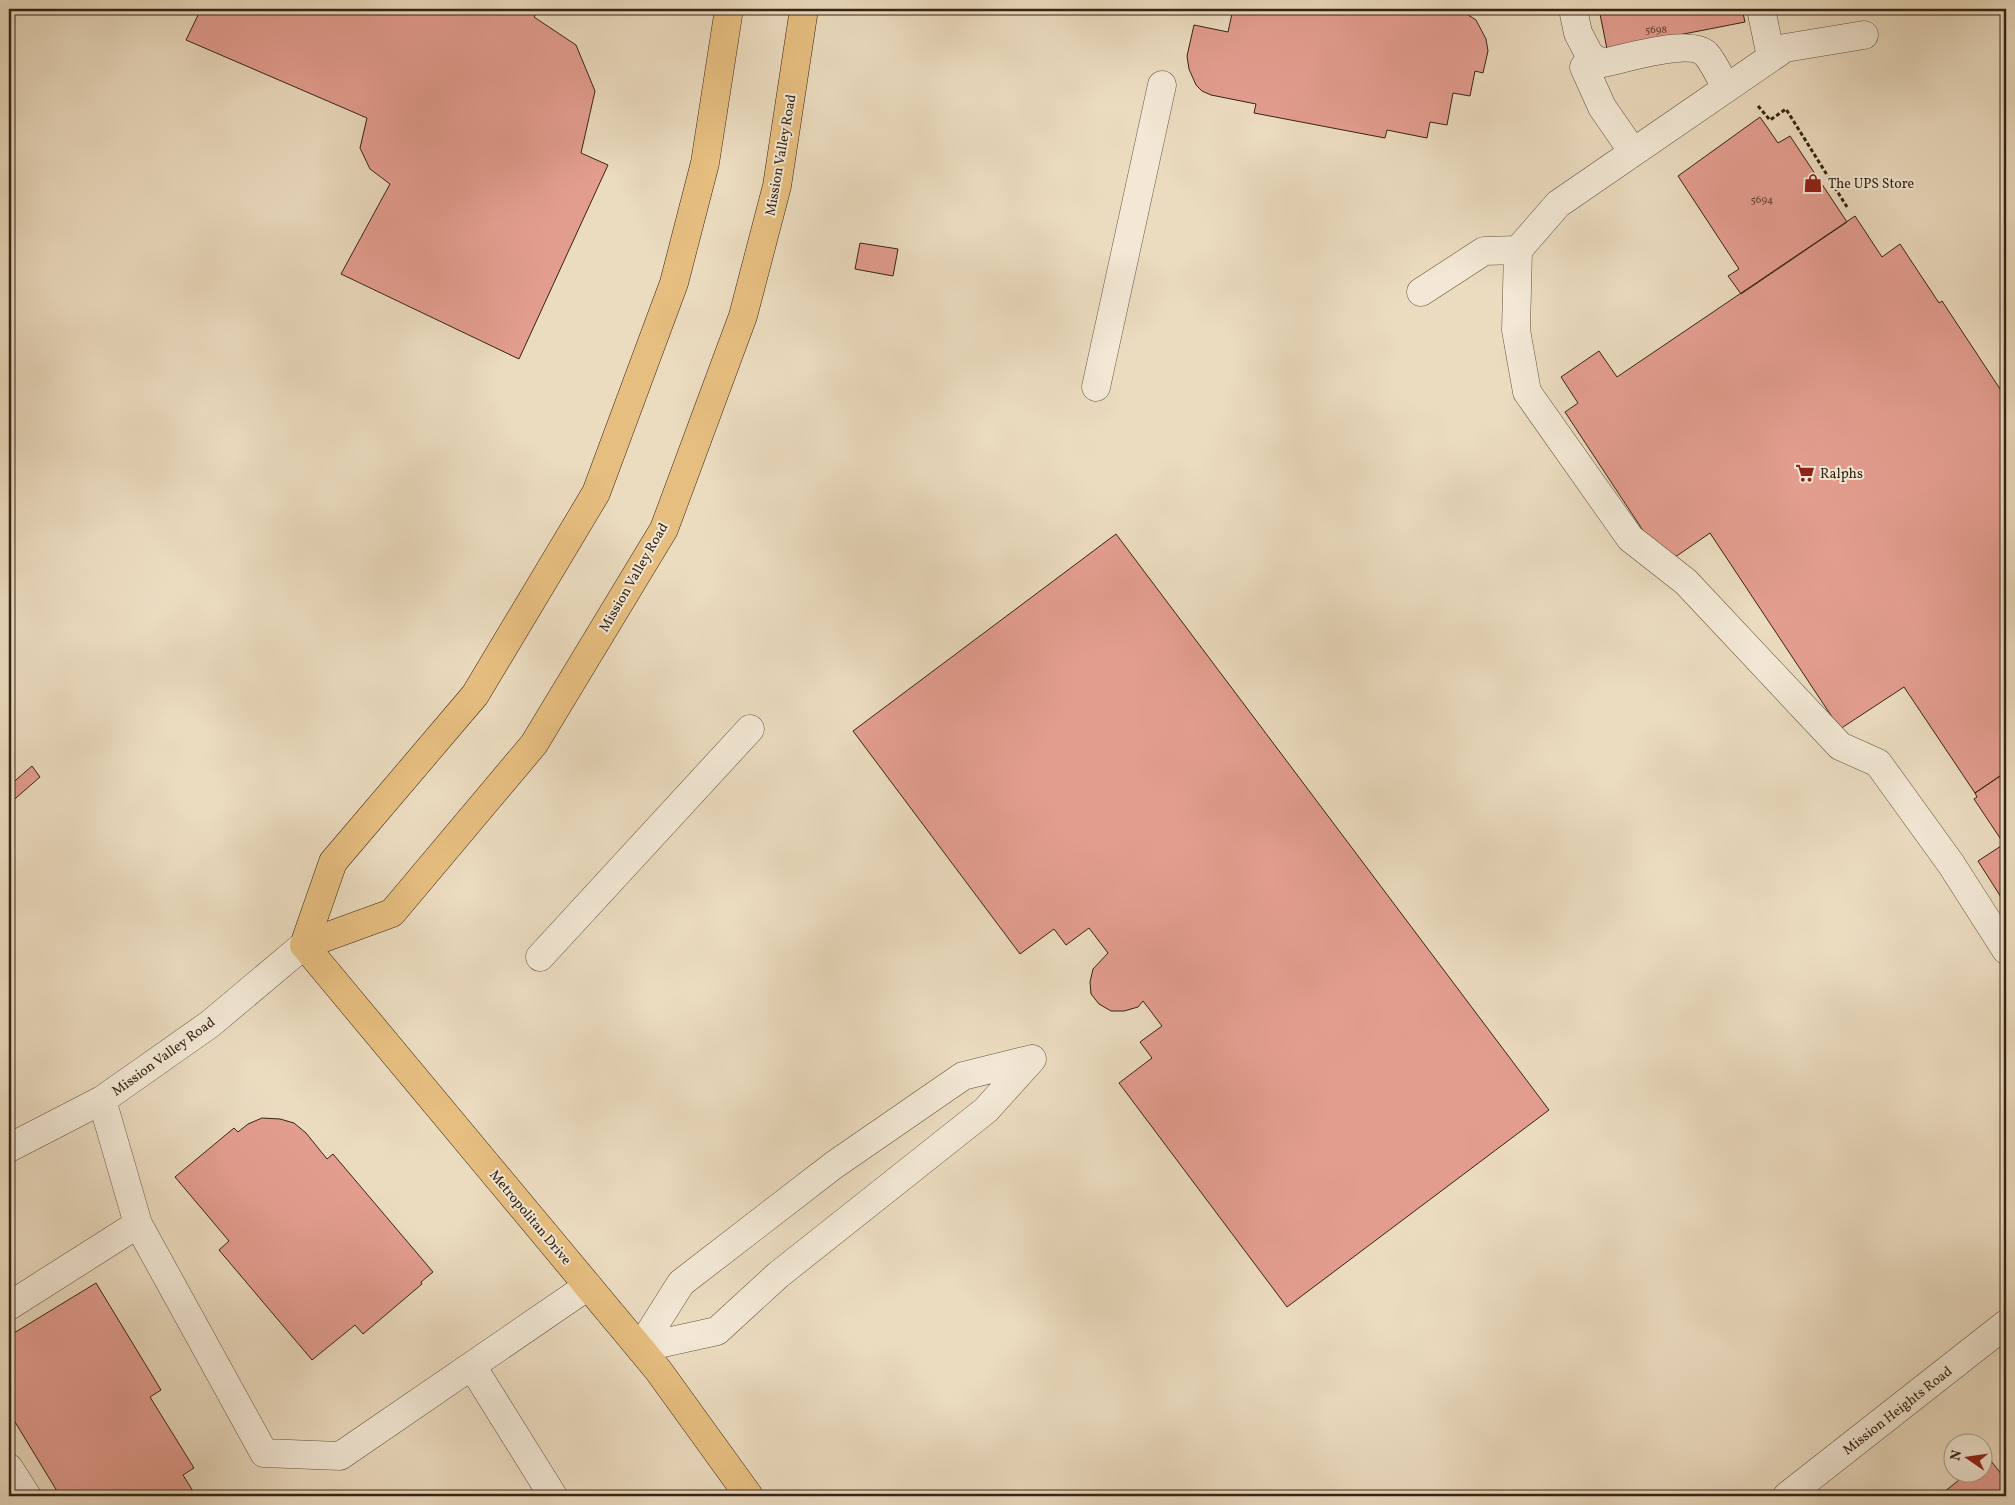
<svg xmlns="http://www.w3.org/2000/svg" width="2015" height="1505" font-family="Vollkorn,serif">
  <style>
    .building { fill: #e39d8f; stroke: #362414 }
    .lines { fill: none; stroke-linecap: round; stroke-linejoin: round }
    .minor-casing { stroke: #63523f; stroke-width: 29 }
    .major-casing { stroke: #362414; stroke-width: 29 }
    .path { stroke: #362414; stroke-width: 3; stroke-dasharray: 4 2.5; stroke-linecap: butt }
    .minor { stroke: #f2e8d5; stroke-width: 28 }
    .major { stroke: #e6be80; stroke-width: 28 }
    .labels { text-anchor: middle; stroke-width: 4; stroke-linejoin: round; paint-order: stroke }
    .number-label { font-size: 11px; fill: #614233 }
    .street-label { font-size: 14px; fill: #362414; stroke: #f2e8d5 }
    .poi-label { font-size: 14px; fill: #362414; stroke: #f2e8d5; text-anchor: start }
  </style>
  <rect width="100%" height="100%" fill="#ebdbbf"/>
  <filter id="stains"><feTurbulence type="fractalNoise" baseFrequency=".004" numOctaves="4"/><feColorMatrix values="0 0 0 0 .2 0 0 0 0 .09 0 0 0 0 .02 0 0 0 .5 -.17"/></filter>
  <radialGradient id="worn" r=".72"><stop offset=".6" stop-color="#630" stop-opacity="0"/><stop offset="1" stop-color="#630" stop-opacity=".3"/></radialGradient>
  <path class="building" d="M201 9H539L534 17 576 45 595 91 581 153 608 165 519 359 341 274 390 184 370 169 360 148 367 118 186 40Z
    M1233 9H1453L1462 11 1476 20 1486 39 1488 51 1483 73 1475 71 1470 96 1453 93 1447 125 1430 122 1427 138 1387 130 1385 138 1254 113 1256 104 1211 95 1202 91 1196 85 1189 69 1187 56 1194 25 1228 32Z
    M1599 9H1742L1745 22 1607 49Z
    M1760 117 1778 143 1790 136 1847 222 1741 294 1728 276 1739 269 1678 176Z
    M1855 216 1882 257 1900 244 1939 303 1942 301 2006 398V772L1975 793 1904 687 1840 729 1710 533 1665 564 1565 412 1578 403 1561 377 1599 351 1617 377Z
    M860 243 898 249 893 276 855 269Z
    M1116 534 1549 1110 1287 1307 1119 1083 1152 1058 1140 1042 1162 1026 1143 1001 1138 1007 1124 1011H1111L1099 1004 1091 994 1090 982 1093 969 1108 953 1089 928 1066 945 1054 929 1020 954 853 731Z
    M32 766 40 777 9 804V786Z
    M2006 772V905L1978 861 2004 844 1974 799 1977 797 1975 793Z
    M262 1118 280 1119 294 1123 306 1133 327 1159 333 1154 433 1272 421 1282 422 1284 363 1334 355 1325 312 1360 219 1250 229 1241 175 1177 234 1128 238 1132 248 1124Z
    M96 1283 161 1390 150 1397 194 1468 183 1475 196 1496H60L9 1412V1336Z
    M1988 1457 2002 1475 2006 1471V1496H1939L1969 1472H1982V1462Z"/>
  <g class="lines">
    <g class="minor-casing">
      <path id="minor" d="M1573 9 1578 33 1590 56 1603 63C1624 59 1690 38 1706 54 1714 63 1720 77 1726 88
        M1761 9 1771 57
        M1864 35 1785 48 1558 204 1518 250 1516 330 1527 392 1630 538 1686 582 1840 746 1878 763 1951 864 2006 950
        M1592 57 1584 67 1602 107 1633 152
        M1421 292 1484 251 1518 250
        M1096 387 1162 85
        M540 957 750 729
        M9 1148 102 1100 210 1024 304 945
        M138 1224 264 1453 340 1456 588 1286
        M9 1306 138 1224 102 1100
        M640 1348 681 1283 834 1165 963 1076 1032 1059
        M640 1348 717 1331 778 1275 986 1110 1032 1059
        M472 1366 553 1496
        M9 1468 27 1496
        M1787 1496 2006 1324"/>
    </g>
    <g class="major-casing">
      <path id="major" d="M304 945 392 913 534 744 664 529 743 316 777 186 804 9
        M304 945 333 862 475 695 596 493 674 283 705 163 729 9
        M304 945 658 1370 749 1496"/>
    </g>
    <path class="path" d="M1758 106 1770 120 1786 109 1847 207"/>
    <use href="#minor" class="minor"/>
    <use href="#major" class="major"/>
  </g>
  <defs>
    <g id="shop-bare" transform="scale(1.5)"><path d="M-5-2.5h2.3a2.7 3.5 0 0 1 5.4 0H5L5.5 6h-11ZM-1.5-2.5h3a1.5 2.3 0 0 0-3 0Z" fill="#8f2418" stroke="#f2e8d5" stroke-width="2.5" paint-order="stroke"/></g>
    <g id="supermarket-bare" transform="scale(1.5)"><path d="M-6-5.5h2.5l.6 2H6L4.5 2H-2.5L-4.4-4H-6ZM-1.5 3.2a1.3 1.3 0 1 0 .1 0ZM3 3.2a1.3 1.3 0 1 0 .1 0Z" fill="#8f2418" stroke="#f2e8d5" stroke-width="2.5" paint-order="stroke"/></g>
  </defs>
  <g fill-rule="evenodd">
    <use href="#shop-bare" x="1813" y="183"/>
    <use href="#supermarket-bare" x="1805" y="473"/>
  </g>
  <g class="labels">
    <g class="number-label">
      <text x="1656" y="33">5698</text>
      <text x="1762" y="203">5694</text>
    </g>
    <g class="street-label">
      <text transform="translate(780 155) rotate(-80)" y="5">Mission Valley Road</text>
      <text transform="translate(633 577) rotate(-60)" y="5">Mission Valley Road</text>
      <text transform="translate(163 1056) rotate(-36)" y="5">Mission Valley Road</text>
      <text transform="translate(531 1217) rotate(50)" y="5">Metropolitan Drive</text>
      <text transform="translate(1897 1410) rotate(-38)" y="5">Mission Heights Road</text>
    </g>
    <g class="poi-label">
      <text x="1828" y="188">The UPS Store</text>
      <text x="1820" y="478">Ralphs</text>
    </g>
  </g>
  <rect width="2015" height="1505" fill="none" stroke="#ebdbbf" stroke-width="30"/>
  <rect x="10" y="10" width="1995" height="1485" fill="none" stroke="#362414" stroke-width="2.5"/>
  <rect x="15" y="15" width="1985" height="1475" fill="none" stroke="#362414"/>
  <g transform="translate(1968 1458) rotate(283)"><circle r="24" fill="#f2e8d5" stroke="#a79a88"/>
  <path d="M0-4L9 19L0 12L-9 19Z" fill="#8f2418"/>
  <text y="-8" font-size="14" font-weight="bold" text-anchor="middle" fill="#362414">N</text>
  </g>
  <rect width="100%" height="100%" filter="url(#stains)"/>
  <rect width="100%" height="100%" fill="url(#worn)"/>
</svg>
